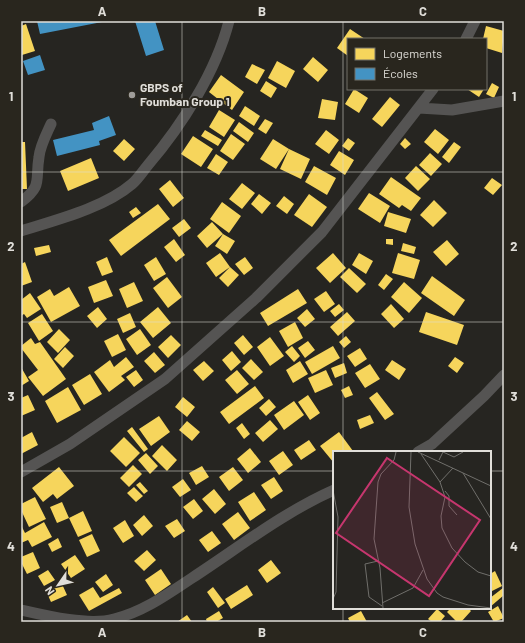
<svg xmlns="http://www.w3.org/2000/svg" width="525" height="643" font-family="Barlow,sans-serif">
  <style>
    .homes { fill: #f6d55c }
    .schools { fill: #4393c3 }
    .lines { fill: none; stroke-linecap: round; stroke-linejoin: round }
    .minor { stroke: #555453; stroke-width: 11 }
    .grid { fill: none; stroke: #e0ded9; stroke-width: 1; stroke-opacity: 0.55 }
    .poi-dot { fill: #9f9d99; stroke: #29261e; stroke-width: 1.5 }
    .labels { text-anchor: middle; stroke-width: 4; stroke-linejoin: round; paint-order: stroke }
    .poi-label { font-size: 12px; font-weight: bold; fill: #e0ded9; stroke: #29261e; text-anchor: start }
    .inset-road { fill: none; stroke: #706f6b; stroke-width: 1 }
    .view { fill: #c6366e; fill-opacity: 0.15; stroke: #c6366e; stroke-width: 2 }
    .inset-edge { fill: none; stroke: #e0ded9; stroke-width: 2 }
    .neatline { fill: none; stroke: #e0ded9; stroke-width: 1.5 }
    .grid-label { font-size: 13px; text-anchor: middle; font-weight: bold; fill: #e0ded9 }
  </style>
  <rect width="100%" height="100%" fill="#262521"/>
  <path class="homes" d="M26 24 35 51 22 55 21 26Z
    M486 26 504 31 502 53 486 48V39H483Z
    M350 29 365 39H348V56L337 48Z
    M313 57 328 70 318 82 303 69Z
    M277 61 295 71 286 88 268 78Z
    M252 64 265 70 257 84 245 77Z
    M221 75 244 92 232 110 209 92Z
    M266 81 277 88 271 98 260 91Z
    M492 83 499 87 494 98 486 94Z
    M354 89 368 98 359 113 345 104Z
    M467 89H484L479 97Z
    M390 97 400 105 382 127 372 119Z
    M322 99 338 102 335 120 318 118Z
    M245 106 260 116 254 126 239 116Z
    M219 110 235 120 224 137 209 127Z
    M265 119 273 123 266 134 258 129Z
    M239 122 254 133 248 142 233 131Z
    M435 129 449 140 438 154 424 142Z
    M205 130 222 140 218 146 201 136Z
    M326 130 339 140 329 154 315 144Z
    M231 134 245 144 233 160 220 151Z
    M193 136 213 149 201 167 181 154Z
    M348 138 355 143 349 151 342 146Z
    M405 138 411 144 405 149 400 144Z
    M124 139 135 149 124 161 113 151Z
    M273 139 289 149 276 169 260 159Z
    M21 142H25L27 189H21Z
    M454 142 461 147 449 163 442 157Z
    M289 149 310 159 301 179 280 169Z
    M339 151 354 160 345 175 330 165Z
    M430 153 442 164 431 176 419 165Z
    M216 154 228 162 219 175 207 168Z
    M91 158 99 178 68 191 60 171Z
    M314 166 336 178 327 195 305 182Z
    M416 166 430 179 418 191 405 178Z
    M391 177 421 198 411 211 402 205 399 208 379 194Z
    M492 178 502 185 493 195 484 188Z
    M170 180 184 198 173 207 159 189Z
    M242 183 255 193 242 209 229 199Z
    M369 193 390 206 380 223 358 209Z
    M259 194 271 203 262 214 251 204Z
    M309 194 327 207 312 227 294 215Z
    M284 196 294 204 287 214 276 206Z
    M434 200 447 213 433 227 420 215Z
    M222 202 241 216 229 233 210 219Z
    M158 204 170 219 121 256 109 240Z
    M136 207 141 213 133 218 129 212Z
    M388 212 411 219 406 233 384 226Z
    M184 219 191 228 179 237 172 228Z
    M212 222 223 234 207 248 197 236Z
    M223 234 235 241 227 254 215 246Z
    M174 239 185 255 176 262 164 247Z
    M386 239H393V245L386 244Z
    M447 240 459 254 446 266 433 252Z
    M403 243 416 247 414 254 401 251Z
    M49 245 51 252 36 256 34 248Z
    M220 253 230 267 216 277 206 263Z
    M333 253 346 268 330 283 316 268Z
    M359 253 373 261 366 274 352 265Z
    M398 253 420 260 414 279 392 273Z
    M107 257 113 272 102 276 96 262Z
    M156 257 166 274 154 281 144 265Z
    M245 257 253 268 244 275 235 264Z
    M25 262 32 282 21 286V264Z
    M230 267 239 275 228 287 219 278Z
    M349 268 366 284 357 293 340 277Z
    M386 274 393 279 384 290 378 285Z
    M432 276 465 300 454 316 421 293Z
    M167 277 182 297 168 308 153 288Z
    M106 280 113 296 94 303 88 287Z
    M134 282 143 301 127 308 119 289Z
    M404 282 422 298 409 313 391 297Z
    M69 287 80 306 51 322 37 297 50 289 54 296Z
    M298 289 307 303 268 326 260 313Z
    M326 291 335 304 324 312 314 299Z
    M30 293 41 309 27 318 24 314 21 316V300Z
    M339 304 344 310 335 317 330 311Z
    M391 304 404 319 394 328 381 314Z
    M98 307 107 319 97 328 87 316Z
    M158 307 171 323 153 338 140 322Z
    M307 309 315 319 305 327 297 318Z
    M347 312 355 321 338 336 330 327Z
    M426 312 464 325 457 345 419 332Z
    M130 313 136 327 123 333 117 319Z
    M42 314 53 331 39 341 28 323Z
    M295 322 303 338 288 347 279 331Z
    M59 329 70 340 58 353 47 342Z
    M140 329 151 345 137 355 126 339Z
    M118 334 126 350 112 357 104 341Z
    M171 335 181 345 168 358 158 347Z
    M243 335 253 347 244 355 234 343Z
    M346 336 351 342 344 348 339 342Z
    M270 337 284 356 270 366 257 347Z
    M31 338 35 344 40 342 66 379 43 396 28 377 38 370 21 348V346Z
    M308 341 315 350 305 358 298 348Z
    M292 346 300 356 294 362 285 352Z
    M333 346 340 358 312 374 305 362Z
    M65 347 74 356 63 368 54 359Z
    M360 348 367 359 355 367 347 356Z
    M232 351 241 362 231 371 222 360Z
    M154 352 165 365 155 373 144 361Z
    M126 357 134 367 121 376 125 380 109 392 94 372 110 360 114 367Z
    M455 357 464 363 457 373 448 366Z
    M251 359 263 372 254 380 242 368Z
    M392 360 406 369 399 380 385 370Z
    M204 361 214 371 203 381 193 370Z
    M300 361 308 374 293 383 286 370Z
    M344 363 347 373 335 378 331 368Z
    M370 364 380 379 365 388 355 373Z
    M21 367 29 381 21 386Z
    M136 370 143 380 134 387 126 377Z
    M237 370 249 384 237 394 225 380Z
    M326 370 333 385 315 393 308 378Z
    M90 374 102 394 84 405 72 385Z
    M255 386 264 398 229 424 220 412Z
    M349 386 353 395 345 398 341 390Z
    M68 387 81 410 57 423 45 401Z
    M377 392 394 414 385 420 369 398Z
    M28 395 35 410 21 416V398Z
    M308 395 320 413 310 420 298 402Z
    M183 397 195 407 187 417 175 407Z
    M269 399 276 407 266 416 259 408Z
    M294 401 304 415 284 430 274 415Z
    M370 415 374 423 360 429 357 420Z
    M159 416 170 432 151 446 139 429Z
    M270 420 278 429 263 442 255 433Z
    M187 421 200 432 192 441 179 430Z
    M242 423 250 434 244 439 236 428Z
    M132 427 148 449 144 452 127 431Z
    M32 432 38 445 21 454V438Z
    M339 432 353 451 334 452V463L320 446Z
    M124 437 140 453 126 467 110 451Z
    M309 440 316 450 301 460 294 450Z
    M162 445 177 460 167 471 152 456Z
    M250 448 261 462 248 473 237 459Z
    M283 451 293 465 279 475 269 461Z
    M146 453 158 466 150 474 138 460Z
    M133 465 142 474 129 487 120 478Z
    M202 466 209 477 196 485 189 473Z
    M59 467 74 486 57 499 53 494 43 502 32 488Z
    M233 467 243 480 229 491 219 477Z
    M274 477 283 491 271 499 261 485Z
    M183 479 191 490 180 497 172 487Z
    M140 482 148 491 144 494 136 485Z
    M134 487 143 496 136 502 127 493Z
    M214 489 226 504 215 514 202 499Z
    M254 492 266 510 250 521 238 502Z
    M35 497 46 519 29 527 21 510V504Z
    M194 499 203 511 193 519 183 507Z
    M62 502 69 518 57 523 50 507Z
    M83 511 92 531 78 537 69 518Z
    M238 512 250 528 234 540 222 524Z
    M144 515 153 526 142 536 133 525Z
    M177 519 185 531 174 538 165 526Z
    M125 520 134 536 123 543 113 528Z
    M44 522 52 537 32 547 28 540 21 543V525L25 533Z
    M212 531 221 543 208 552 199 540Z
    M92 534 100 551 87 557 79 540Z
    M58 538 62 547 52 552 48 544Z
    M147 550 156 560 144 571 134 561Z
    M33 552 40 568 27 574 21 562V557Z
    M75 555 85 569 71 578 61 564Z
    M271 560 281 573 267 583 258 570Z
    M161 569 171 584 155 595 145 580Z
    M48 570 55 580 44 586 38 576Z
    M495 571 502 586 490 592V574Z
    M106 574 113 585 103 592 95 582Z
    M62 584 67 595 51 602 46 591Z
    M247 585 253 595 231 609 225 599Z
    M93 587 100 598 119 588 122 593 89 611 79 595Z
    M213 587 225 603 218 608 207 592Z
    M503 588 504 595 490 607V598Z
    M498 606 504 618 494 622 488 612Z
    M451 608H468L471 611 461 622H457L447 612Z
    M437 609 445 616 440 622H432L428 619Z
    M219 611 223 618 216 622H207L206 619Z
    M361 611 367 622H350L348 618Z
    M187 615 192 622H177Z"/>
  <path class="schools" d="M37 21H101L102 22 40 34Z
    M135 21H155L164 50 146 56Z
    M40 55 45 70 28 75 23 61Z
    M109 116 116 135 99 141 100 145 57 156 53 140 94 130 92 123Z"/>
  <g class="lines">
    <path class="minor" d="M466 39 475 21
      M419 108 452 110 504 101
      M21 202C43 185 35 181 39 157 40 146 46 135 51 124
      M21 231C56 220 104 208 132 184 138 179 143 171 148 165 182 125 216 72 229 21
      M418 452 432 444 484 396 504 375
      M21 472 70 444 165 379 256 298 322 232 433 89
      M21 610C47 616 89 626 114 619 143 612 168 594 192 578 238 548 284 512 334 490"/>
  </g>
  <path class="grid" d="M182 21V622M343 21V452M21 172H504M21 322H504M21 471H334M490 471H504M343 608V622"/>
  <circle class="poi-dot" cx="132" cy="95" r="4"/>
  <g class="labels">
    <g class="poi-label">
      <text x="140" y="92">GBPS of<tspan x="140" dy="14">Foumban Group 1</tspan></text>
    </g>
  </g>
  <g transform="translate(333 451)">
    <rect width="158" height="158" fill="#262521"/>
    <path class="inset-road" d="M78 1 76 56 82 93 94 128 104 142 110 146 135 154 158 157M85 1 158 35M88 3 107 31M106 9 110 1 121 6 130 1M120 17 107 31 112 46 108 65 109 77 119 97 132 111 145 121 158 125M130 22 158 68M0 39 5 66 3 141 0 148M112 40 116 45V55L124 64M45 110 32 113 36 146 49 155M49 152 80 137 90 119M50 157 47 117 41 88 45 31 48 23 61 9 63 1"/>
    <path class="view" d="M54 7 147 69 96 145 3 82Z"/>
    <rect width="158" height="158" class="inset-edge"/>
  </g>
  <rect width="525" height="643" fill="none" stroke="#29261e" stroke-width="44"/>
  <rect x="347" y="38" width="140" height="52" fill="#29261e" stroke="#727069"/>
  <rect x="355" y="48" width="20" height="12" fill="#f6d55c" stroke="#727069"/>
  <text x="383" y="58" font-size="12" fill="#e0ded9">Logements</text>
  <rect x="355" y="68" width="20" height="12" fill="#4393c3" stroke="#727069"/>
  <text x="383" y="78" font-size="12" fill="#e0ded9">Écoles</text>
  <g transform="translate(58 585) rotate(236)" stroke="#29261e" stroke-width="3" paint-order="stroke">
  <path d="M0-3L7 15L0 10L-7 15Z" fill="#e0ded9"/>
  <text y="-6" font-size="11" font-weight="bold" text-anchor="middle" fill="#e0ded9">N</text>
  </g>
  <rect x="22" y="22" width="481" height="599" class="neatline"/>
  <g class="grid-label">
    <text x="102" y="16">A</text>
    <text x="262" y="16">B</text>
    <text x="423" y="16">C</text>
    <text x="11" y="101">1</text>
    <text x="514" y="101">1</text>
    <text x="11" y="251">2</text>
    <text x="514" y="251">2</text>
    <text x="11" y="401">3</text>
    <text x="514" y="401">3</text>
    <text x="11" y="551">4</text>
    <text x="514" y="551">4</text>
    <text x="102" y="637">A</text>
    <text x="262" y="637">B</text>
    <text x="423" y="637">C</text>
  </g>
</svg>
